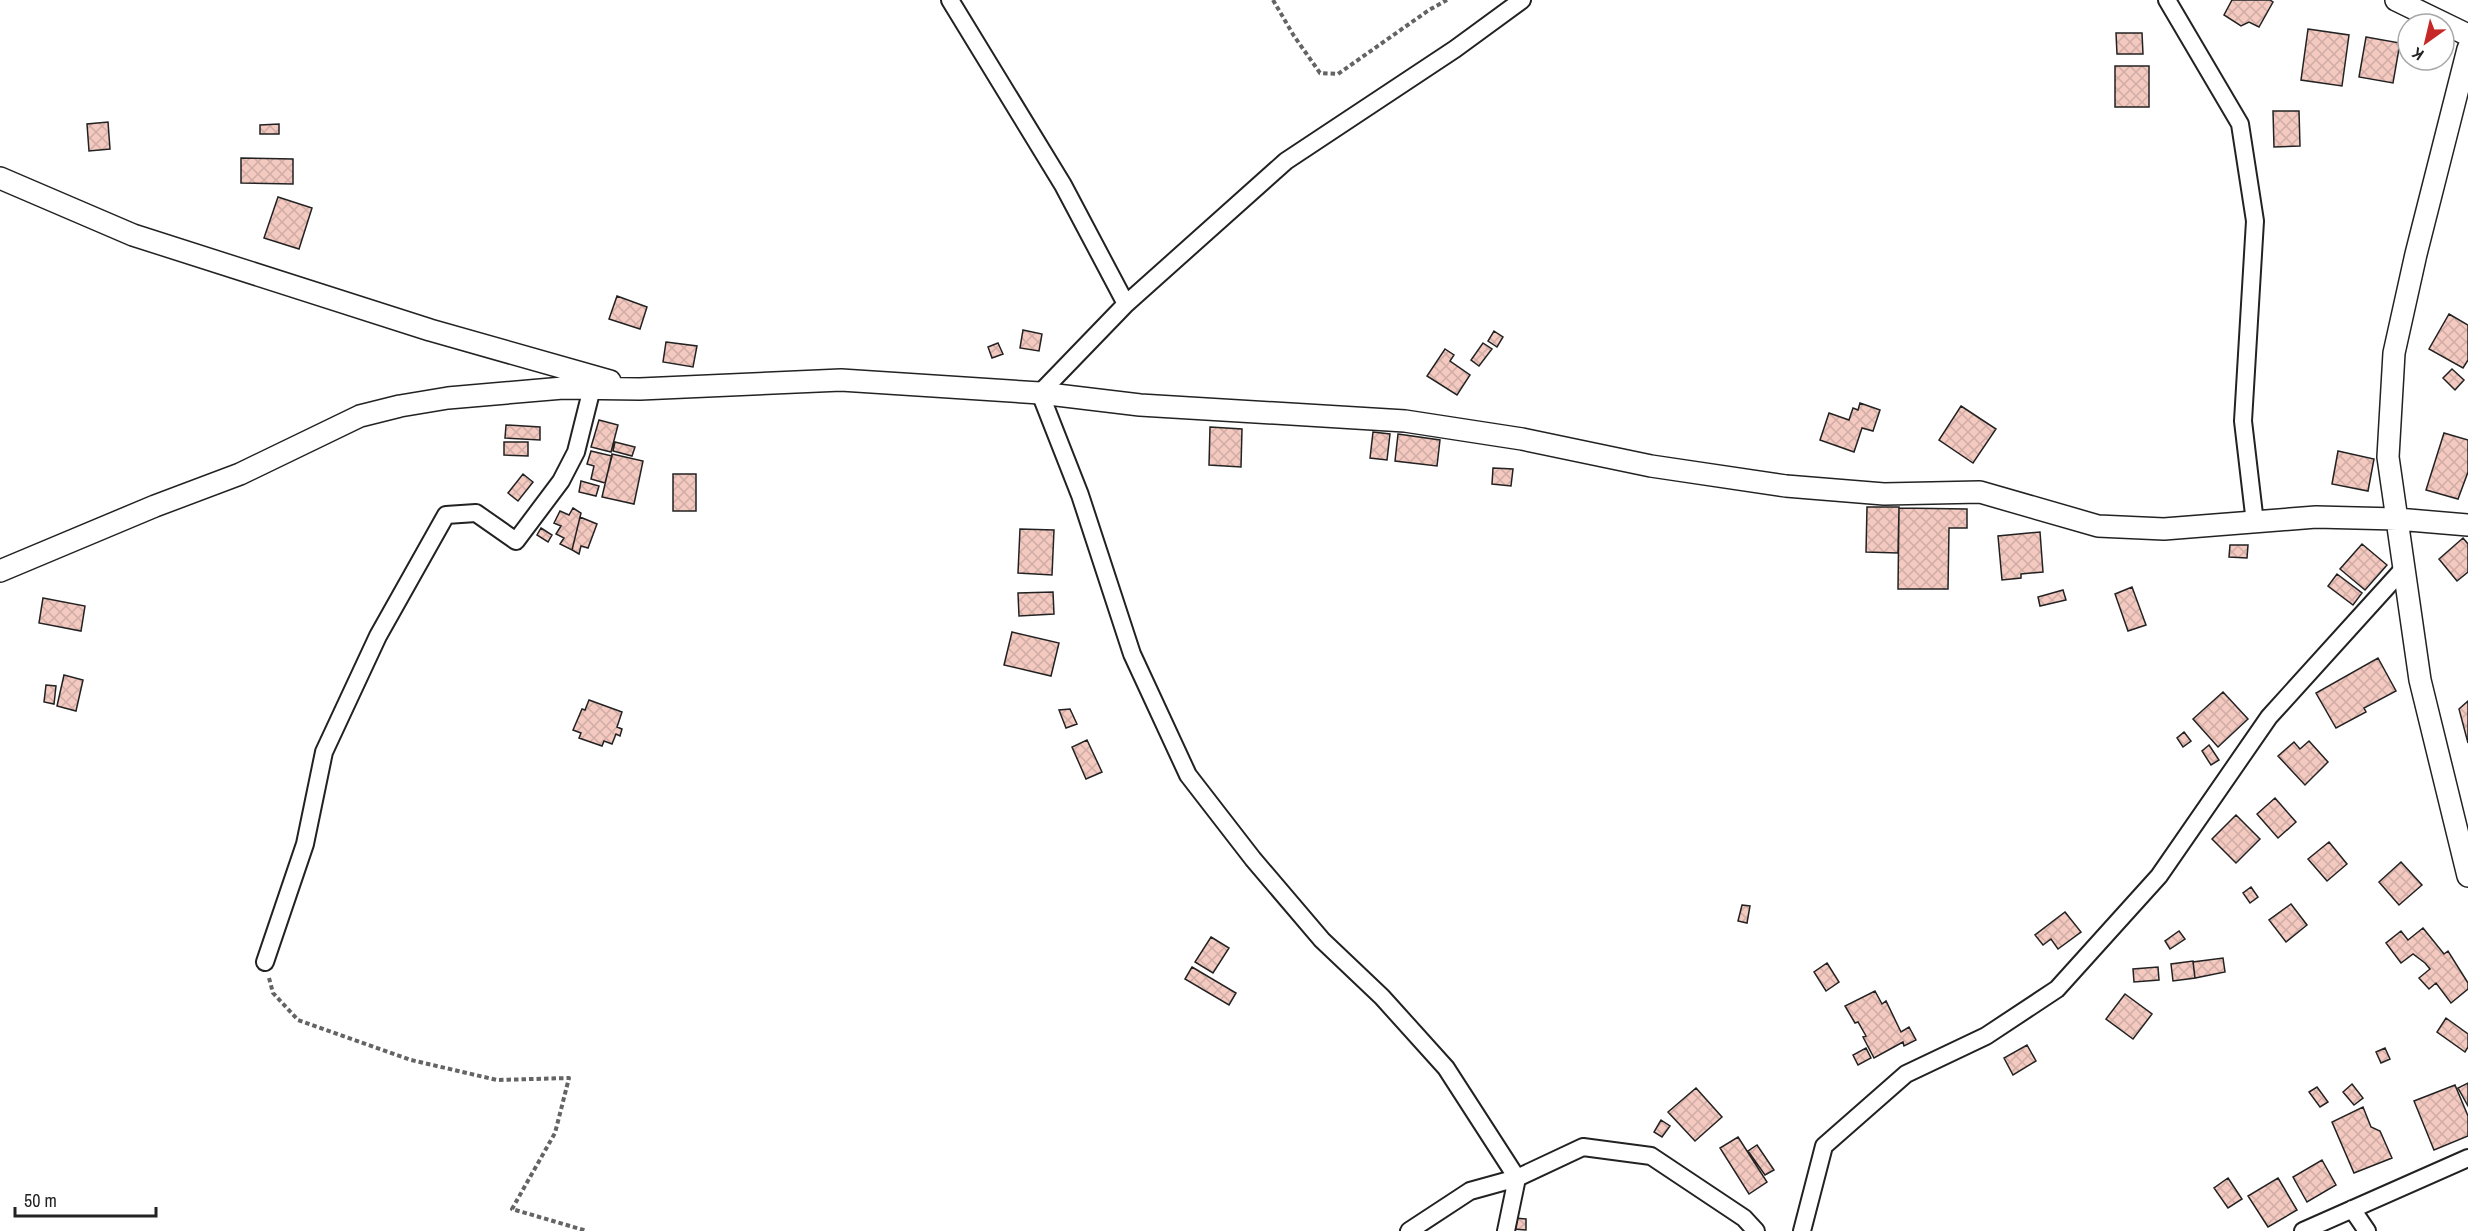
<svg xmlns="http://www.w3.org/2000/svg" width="2468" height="1231" font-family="'Archivo Narrow',sans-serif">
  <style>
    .building { fill: url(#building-cross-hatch); stroke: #222; stroke-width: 1.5 }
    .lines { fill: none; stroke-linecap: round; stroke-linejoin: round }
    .minor-casing { stroke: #222; stroke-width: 20 }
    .tertiary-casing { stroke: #222; stroke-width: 24 }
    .path { stroke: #646464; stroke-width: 4; stroke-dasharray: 4.5 3; stroke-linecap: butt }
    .minor { stroke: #fff; stroke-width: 16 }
    .tertiary { stroke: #fff; stroke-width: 21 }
  </style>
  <defs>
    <pattern id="building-cross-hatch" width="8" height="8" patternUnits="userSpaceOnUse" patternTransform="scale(1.5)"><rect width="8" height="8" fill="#f3c9c0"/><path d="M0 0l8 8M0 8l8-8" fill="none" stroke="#d0aca5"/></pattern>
  </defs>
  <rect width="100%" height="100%" fill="#fff"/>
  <path class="building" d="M2232 0H2270L2273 2 2259 27 2249 22 2241 26 2224 15Z
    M2308 29 2349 35 2342 86 2301 80Z
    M2116 33H2142L2143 54H2117Z
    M2366 37 2400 43 2393 83 2359 77Z
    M2115 66H2149V107H2115Z
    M2273 111H2299L2300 146 2274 147Z
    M108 122 110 149 89 151 87 124Z
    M279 124V134H260V125Z
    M241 158 293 159V184L241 183Z
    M278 197 312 208 299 249 264 238Z
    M617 296 647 307 640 329 609 319Z
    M2449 314 2468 325V360L2463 368 2429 349Z
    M1023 330 1042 334 1039 351 1020 348Z
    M1494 331 1503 337 1497 347 1488 341Z
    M666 342 697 346 693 367 663 362Z
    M998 343 1003 354 992 358 988 347Z
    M1483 343 1492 349 1479 366 1471 360Z
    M1445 349 1454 355 1450 361 1470 375 1457 395 1427 376Z
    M2452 369 2464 380 2455 390 2443 378Z
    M1860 403 1880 410 1873 431 1862 428 1854 452 1820 440 1829 413 1849 420 1853 408 1858 410Z
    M1961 406 1996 429 1973 463 1939 440Z
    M599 420 618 425 611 452 591 447Z
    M506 425 540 427V440L505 438Z
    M1210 427 1242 429 1241 467 1209 465Z
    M1373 432 1390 434 1387 460 1370 458Z
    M2444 433 2468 440V472L2458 499 2426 490Z
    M1398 434 1440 440 1437 466 1395 461Z
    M504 442H528V456L504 455Z
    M615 442 635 447 632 456 613 451Z
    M591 451 612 456 605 483 591 479 594 466 587 464Z
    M2338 451 2374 459 2368 491 2332 484Z
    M612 454 643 461 634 504 602 497Z
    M1493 468 1513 469 1511 486 1492 484Z
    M523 474 533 482 518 501 508 493Z
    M673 474H696V511H673Z
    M581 481 599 486 596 496 579 492Z
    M1867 507H1899L1898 553 1866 552Z
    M573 508 581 513 572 550 560 544 564 538 556 534 561 526 554 523 560 511 569 515Z
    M1899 508 1967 509V528H1949L1948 589H1898Z
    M580 517 597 524 588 548 581 546 579 554 572 550Z
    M541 528 552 535 548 542 537 535Z
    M1020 529 1054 530 1052 575 1018 573Z
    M2040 532 2043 572 2021 574V578L2002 580 1998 536Z
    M2463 538 2468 544V572L2457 581 2439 559Z
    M2362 544 2387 565 2365 590 2340 569Z
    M2230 545H2248L2247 558 2229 557Z
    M2337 574 2362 593 2353 605 2328 586Z
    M2132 587 2146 625 2128 631 2115 594Z
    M2063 590 2066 600 2040 606 2038 597Z
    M1053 592 1054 614 1019 616 1018 593Z
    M43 598 85 606 81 631 39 623Z
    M1012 632 1059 643 1051 676 1004 665Z
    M2378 658 2396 691 2364 708 2366 712 2336 728 2316 693Z
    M64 675 83 680 76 711 57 706Z
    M46 685 56 686 54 704 44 702Z
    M2223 692 2248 719 2218 747 2193 719Z
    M589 700 622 712 617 727 622 729 620 736 616 734 612 744 604 741 602 746 579 738 581 733 573 730 582 709 585 710Z
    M2468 701V743L2459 709Z
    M1070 709 1077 724 1066 728 1059 710Z
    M2184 732 2191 741 2183 747 2177 738Z
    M1087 740 1102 772 1086 779 1072 747Z
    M2309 741 2328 762 2305 785 2278 756 2294 742 2300 749Z
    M2209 745 2219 760 2211 765 2202 751Z
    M2275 798 2296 822 2278 838 2257 814Z
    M2236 815 2260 839 2236 863 2212 839Z
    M2329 842 2347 864 2327 881 2308 859Z
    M2401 862 2422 885 2399 905 2379 882Z
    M2251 887 2258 897 2250 903 2243 893Z
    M2291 904 2307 925 2286 942 2269 920Z
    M1742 905 1750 906 1747 923 1738 921Z
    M2065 912 2081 932 2058 949 2051 939 2043 945 2035 935Z
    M2423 928 2444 954 2448 951 2468 983V989L2451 1003 2436 983 2429 989 2419 978 2430 969 2425 963 2413 954 2401 963 2386 943 2401 931 2408 940Z
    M2179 931 2185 939 2170 949 2165 941Z
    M1211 937 1229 948 1213 973 1195 962Z
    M2223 958 2225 972 2195 978 2193 962Z
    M2193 961 2195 978 2173 981 2171 964Z
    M1827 963 1839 982 1826 991 1814 972Z
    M1192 967 1236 993 1229 1005 1185 979Z
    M2158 967 2159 980 2134 982 2133 969Z
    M1875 991 1882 1004 1886 1001 1901 1032 1909 1027 1916 1040 1904 1046 1903 1042 1874 1058 1863 1037 1866 1036 1858 1022 1855 1023 1845 1006Z
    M2125 994 2152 1014 2133 1039 2106 1019Z
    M2446 1018 2468 1034V1047L2465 1052 2437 1032Z
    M2027 1045 2036 1061 2013 1075 2004 1058Z
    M1866 1048 1871 1058 1858 1065 1853 1055Z
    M2385 1048 2390 1059 2381 1063 2376 1052Z
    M2468 1083V1106L2458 1088Z
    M2352 1084 2363 1098 2354 1105 2343 1092Z
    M2455 1085 2468 1116V1136L2434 1150 2414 1101Z
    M2317 1087 2328 1102 2320 1107 2309 1092Z
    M1696 1088 1722 1117 1695 1141 1668 1112Z
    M2363 1107 2371 1127 2380 1131 2392 1158 2354 1173 2332 1122Z
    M1661 1120 1670 1126 1662 1137 1654 1132Z
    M1738 1137 1767 1182 1749 1194 1720 1148Z
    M1757 1145 1774 1170 1765 1175 1748 1151Z
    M2322 1160 2336 1185 2307 1202 2293 1177Z
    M2228 1178 2242 1199 2228 1208 2214 1188Z
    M2278 1178 2297 1210 2268 1227 2248 1196Z
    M1515 1218 1526 1219V1230L1514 1229Z"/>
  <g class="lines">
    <g class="minor-casing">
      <path id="minor" d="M950 0 1063 185 1126 304
        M1522 0 1455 49 1286 161 1126 304 1040 393 1080 495 1132 654 1188 775 1253 859 1322 940 1382 997 1446 1068 1517 1178 1583 1147 1651 1156 1744 1218 1756 1231
        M2167 0 2240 124 2255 221 2243 421 2255 523
        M265 962 305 844 324 752 378 636 446 515 476 513 516 541 561 481 576 452 592 388
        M2352 1209 2367 1231
        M1409 1231 1470 1191 1517 1178 1506 1231
        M1802 1231 1824 1146 1906 1074 1986 1036 2057 989 2159 876 2269 717 2404 568
        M2303 1231 2468 1158"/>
    </g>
    <g class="tertiary-casing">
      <path id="tertiary" d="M2396 0 2468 35
        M2468 49 2416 254 2394 353 2388 457 2420 680 2468 876
        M0 178 133 235 430 330 610 381
        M0 571 155 506 240 474 360 416 400 406 448 398 563 388 640 389 841 380 1040 393 1140 405 1405 421 1522 439 1651 466 1786 486 1884 494 1980 492 2098 526 2164 529 2316 517 2397 519 2468 525"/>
    </g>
    <path class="path" d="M1273 0 1294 36 1320 73 1338 74 1429 10 1447 0
      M269 978 273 993 298 1020 411 1060 497 1080 569 1078 555 1133 512 1209 587 1231"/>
    <use href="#minor" class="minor"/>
    <use href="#tertiary" class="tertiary"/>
  </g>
  <g transform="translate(2426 42) rotate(214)"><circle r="28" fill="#ffffff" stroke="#a7a7a7" stroke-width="1.5"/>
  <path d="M0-4.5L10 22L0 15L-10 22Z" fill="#c62828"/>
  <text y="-9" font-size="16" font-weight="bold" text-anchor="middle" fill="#222222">K</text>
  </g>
  <path d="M15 1207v9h141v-9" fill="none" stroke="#222222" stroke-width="3"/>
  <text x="24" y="1207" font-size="18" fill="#222222" stroke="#ffffff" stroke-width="4.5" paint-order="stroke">50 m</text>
</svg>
